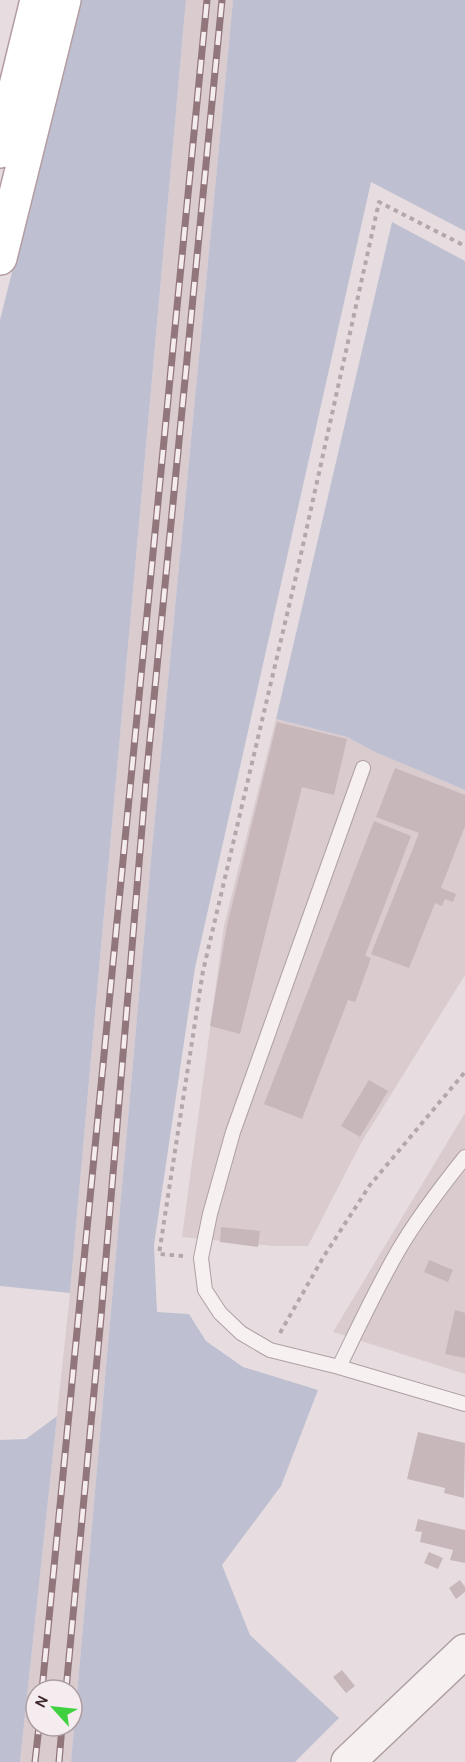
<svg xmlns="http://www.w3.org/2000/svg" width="465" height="1762" font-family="Karla,sans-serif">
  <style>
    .built { fill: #d9cbce; fill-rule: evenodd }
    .green { fill: #bec0d1 }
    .building { fill: #c7b7bb }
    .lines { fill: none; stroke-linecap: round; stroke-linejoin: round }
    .service-casing { stroke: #ae9fa2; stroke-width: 16 }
    .tertiary-casing { stroke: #ae9fa2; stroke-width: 36 }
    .primary-casing { stroke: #b39ca2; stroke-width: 36 }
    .path { stroke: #b4a7aa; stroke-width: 4; stroke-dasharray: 4.5 4.5; stroke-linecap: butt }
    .service { stroke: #f6f0f1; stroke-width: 14 }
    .tertiary { stroke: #f6f0f1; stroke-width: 33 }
    .primary { stroke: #fff; stroke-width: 33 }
    .rail-casing { stroke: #91767c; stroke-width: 7 }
    .rail { stroke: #f5ecef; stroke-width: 4.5; stroke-dasharray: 14; stroke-linecap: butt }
  </style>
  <rect width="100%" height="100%" fill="#e7dde0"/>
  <path class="built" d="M186 0H233L151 859 71 1762H20L70 1293ZM36 1690H72V1726H36Z
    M276 719 347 737 375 752 465 790V975L361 1143 308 1246H273L182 1237 224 925Z
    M465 1113V1374L333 1332Z"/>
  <path class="green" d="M80 0H186L70 1293 0 1286V320Z
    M233 0H465V231L371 182 195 968 154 1245 157 1312 189 1314 206 1341 243 1367 318 1390 281 1486 222 1565 250 1635 339 1718 295 1762H71L151 859Z
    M392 222 465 261V790L375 752 347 737 276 719Z
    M57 1416 20 1762H0V1440L26 1439Z"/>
  <path class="building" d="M277 722 347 739 334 795 302 787 240 1034 210 1026 227 925Z
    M395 768 465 795V826L441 888 456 894 453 902 445 899 442 906 435 903 409 968 371 954 419 833 376 817Z
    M374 821 411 836 365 956 371 958 356 1000 355 1002 348 1000 302 1119 264 1104Z
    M369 1080 388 1091 360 1137 341 1126Z
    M221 1227 260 1231 258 1247 220 1242Z
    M429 1260 453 1270 448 1282 424 1272Z
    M455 1310 465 1313V1358L445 1354Z
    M418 1432 465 1443 464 1498 444 1493 445 1488 407 1479Z
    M418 1519 465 1530V1563L450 1560 453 1550 420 1542 422 1532 415 1531Z
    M429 1552 443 1558 438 1569 424 1563Z
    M460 1580 465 1587V1592L456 1599 449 1588Z
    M342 1670 355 1686 346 1693 333 1677Z"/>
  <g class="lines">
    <g class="service-casing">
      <path id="service" d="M363 768 233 1132 210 1214 201 1258 205 1290 220 1313 241 1333 270 1350 339 1367 465 1404
        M339 1367C358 1328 376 1289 398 1251 417 1218 441 1187 465 1157"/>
    </g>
    <g class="tertiary-casing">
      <path id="tertiary" d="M348 1762 465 1651"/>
    </g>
    <g class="primary-casing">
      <path id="primary" d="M0 151 37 0
        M0 258 64 0"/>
    </g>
    <path class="path" d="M183 1256 159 1254 203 971 297 572 379 202 465 246
      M280 1333 324 1256 370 1185 465 1072"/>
    <use href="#service" class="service"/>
    <use href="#tertiary" class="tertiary"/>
    <use href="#primary" class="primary"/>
    <g class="rail-casing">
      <path id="rail" d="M42 1690 207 0
        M66 1690 101 1317 146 780 222 0
        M35 1762 39 1726
        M59 1762 62 1726"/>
    </g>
    <use href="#rail" class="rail"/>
  </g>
  <g transform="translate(54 1708) rotate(297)"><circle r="28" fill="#f5ecef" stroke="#ac9da1" stroke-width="1.5"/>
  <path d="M0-4.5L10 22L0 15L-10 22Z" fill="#3fd03f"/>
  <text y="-9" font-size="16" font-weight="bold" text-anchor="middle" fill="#3e262b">N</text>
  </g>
</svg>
